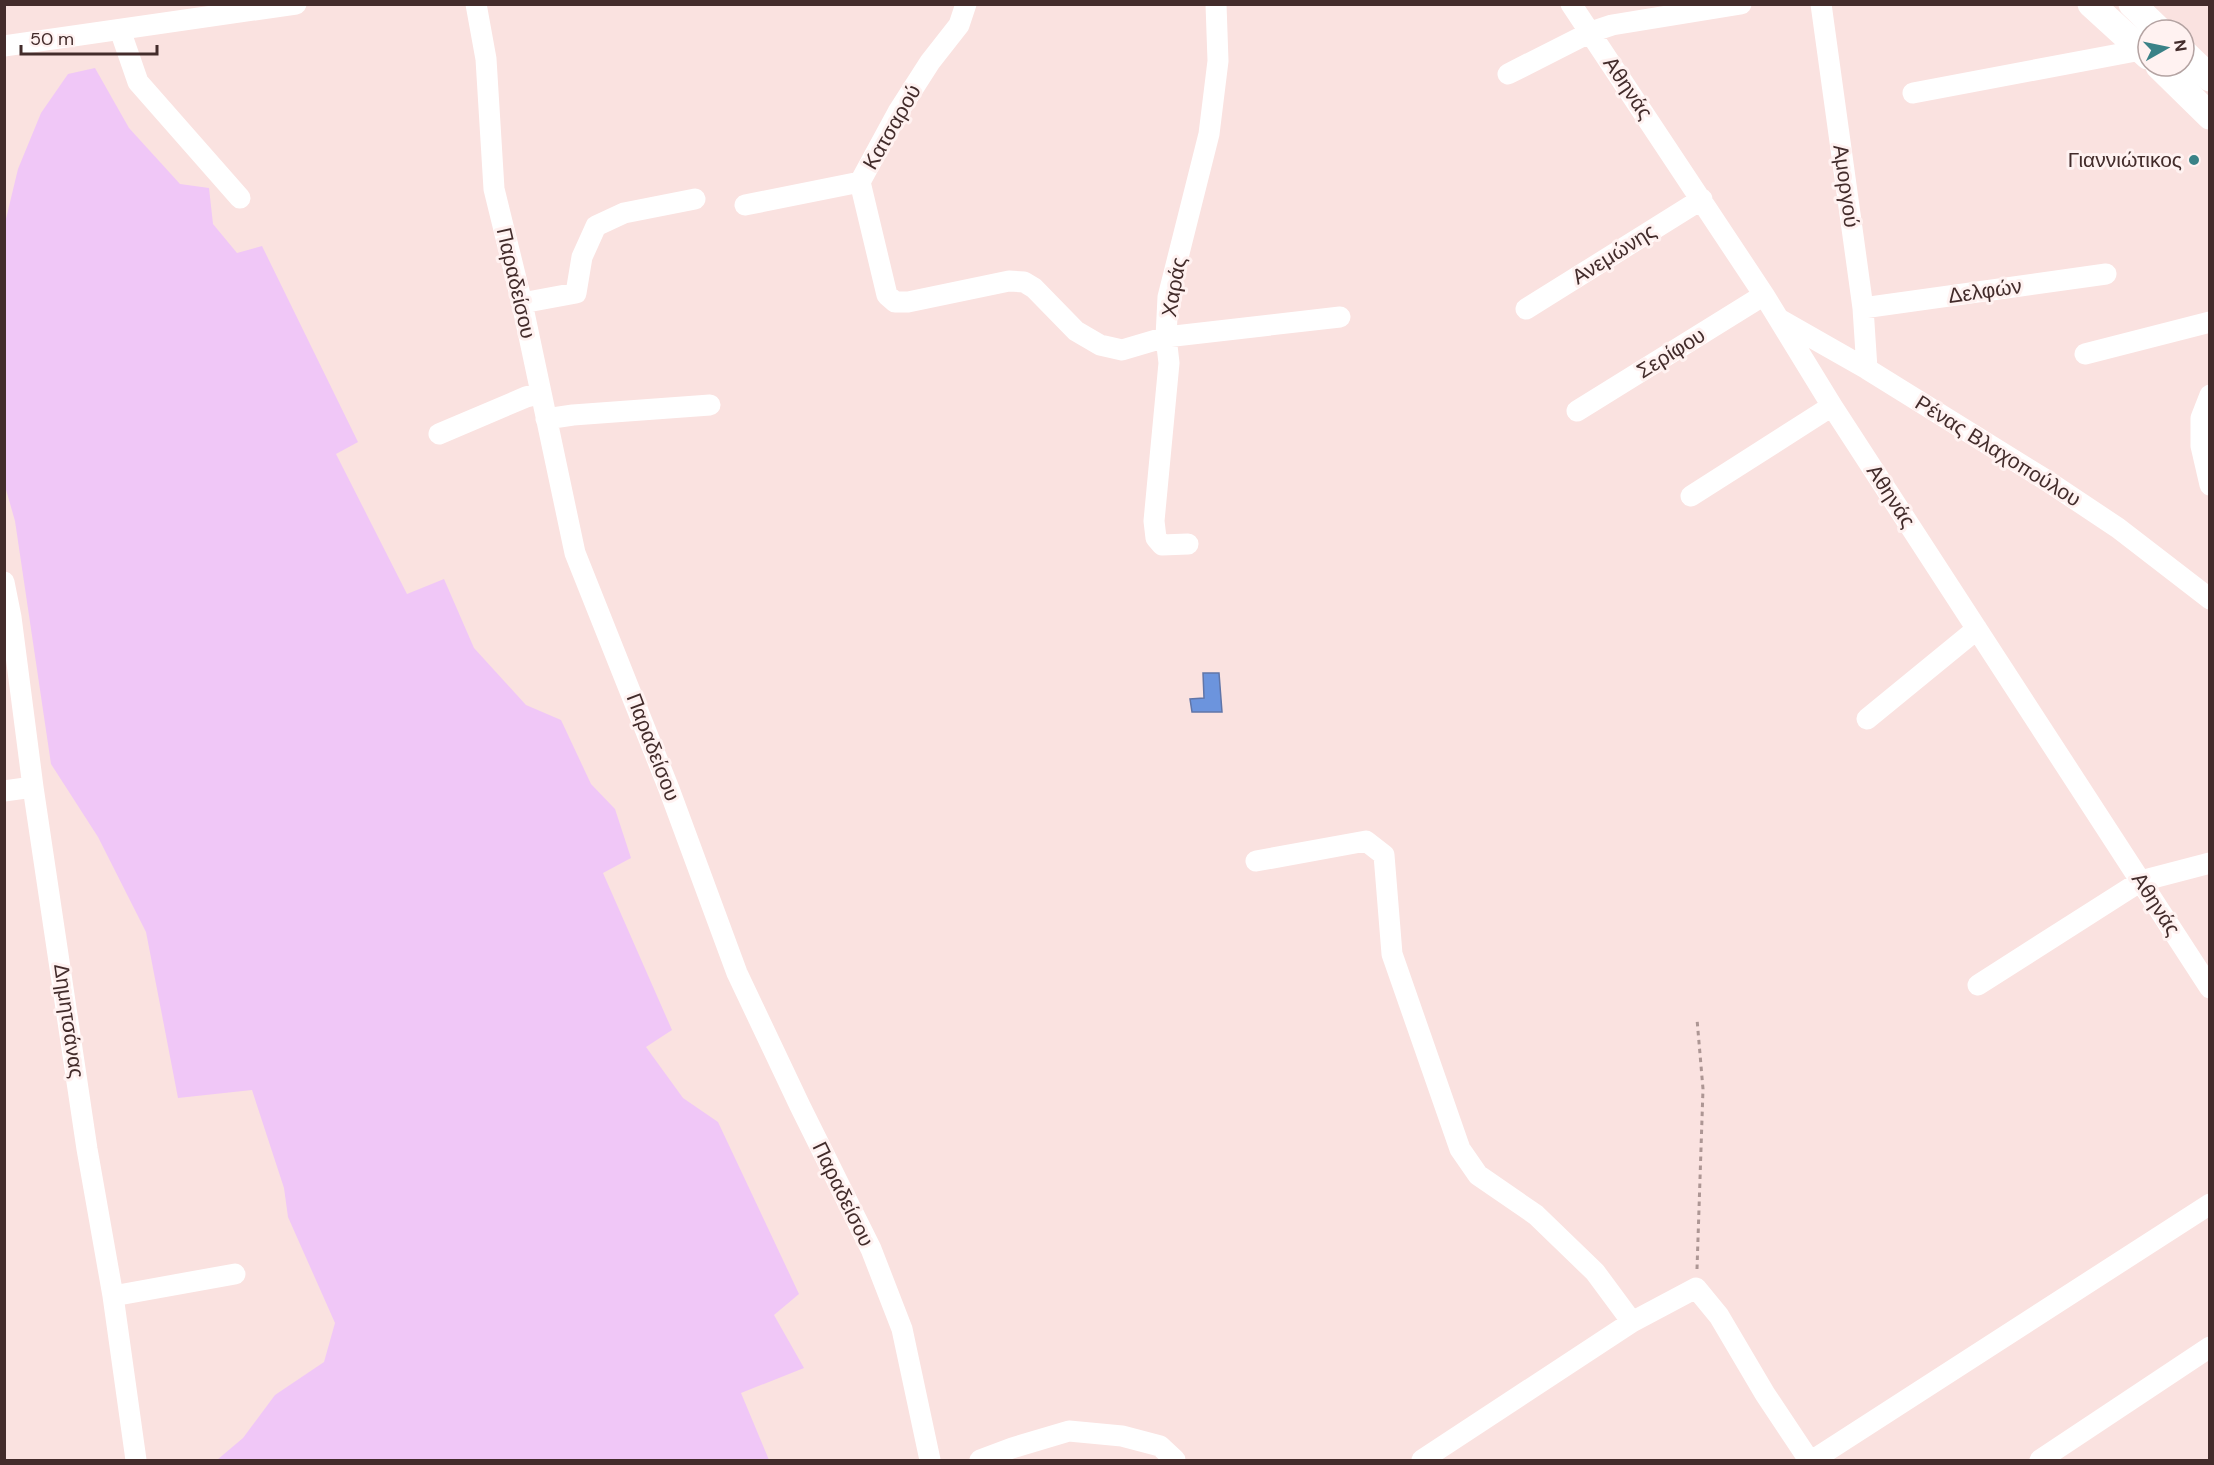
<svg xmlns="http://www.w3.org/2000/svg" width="2214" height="1465" font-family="'DM Sans',sans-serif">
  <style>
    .green { fill: #f0c7f7 }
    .water { fill: #6c94dd; stroke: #6075a8; stroke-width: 1.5 }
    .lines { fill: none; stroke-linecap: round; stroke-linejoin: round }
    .path { stroke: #ad9694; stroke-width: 3; stroke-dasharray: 4.5 4.5; stroke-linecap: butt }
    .minor { stroke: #fff; stroke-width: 21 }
    .major { stroke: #fff; stroke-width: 27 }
    .poi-dot { fill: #3a8287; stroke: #fff2f1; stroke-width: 2 }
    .labels { text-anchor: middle; stroke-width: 6; stroke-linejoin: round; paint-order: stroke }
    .street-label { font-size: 21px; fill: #432c2b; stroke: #fff2f1 }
    .poi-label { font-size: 21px; fill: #432c2b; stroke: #fff2f1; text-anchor: end }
  </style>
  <rect width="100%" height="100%" fill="#fae2e0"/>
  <path class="green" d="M95 68 129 128 180 184 209 188 213 224 237 253 262 246 358 442 336 454 407 594 444 579 474 648 526 705 561 720 591 784 615 809 631 858 603 873 672 1030 646 1047 683 1098 718 1122 799 1294 774 1315 804 1368 741 1393 769 1460H217L243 1438 275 1395 324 1362 335 1323 288 1217 284 1188 252 1090 178 1098 146 932 98 837 51 764 15 521 5 486V223L18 169 41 113 68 74Z"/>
  <path class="water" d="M1203 673H1219L1222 712H1192L1190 699 1204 698Z"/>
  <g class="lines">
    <path class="path" d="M1697 1269 1703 1089 1697 1019"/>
    <path class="minor" d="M476 4 486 59 494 189 522 303 575 553 669 789 737 973 800 1106 871 1249 902 1329 930 1460
      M1571 4 1764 295 1832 406 2210 988
      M1821 4 1863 308 1867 369
      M120 30 138 82 240 198
      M4 46 296 4
      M1508 74 1591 32 1612 25 1741 4
      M1913 93 2141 50
      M860 182 887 295 895 302H908L1009 281 1024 282 1034 288 1076 331 1100 345 1122 350 1166 337 1340 317
      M745 205 860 182 898 112 930 62 959 25 966 4
      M522 303 576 293 582 257 596 226 624 213 695 199
      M1863 308 2106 274
      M1526 309 1702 199
      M1781 320 1867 369 2046 480 2118 528 2210 599
      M2085 354 2210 322
      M2210 395 2201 418V446L2210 485
      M1577 411 1764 295
      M546 419 573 415 710 405
      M439 434 526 397 541 393
      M1691 496 1832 406
      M1188 544 1162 545 1156 538 1154 521 1169 363 1166 337 1168 297 1209 134 1218 61 1216 4
      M4 582 11 617 33 787 87 1149 113 1296 136 1460
      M1867 719 1977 629
      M4 791 33 787
      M1256 861 1366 841 1384 855 1392 954 1460 1149 1478 1175 1536 1215 1595 1272 1632 1322 1696 1288 1719 1316 1765 1394 1809 1460
      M1978 985 2141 881 2210 863
      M113 1296 235 1274
      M980 1460 1012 1448 1069 1431 1122 1436 1160 1446 1175 1460
      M1422 1460 1632 1322
      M1813 1460 2210 1204
      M2040 1460 2210 1347"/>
    <path class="major" d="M2091 4 2148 56
      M2132 4 2159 30
      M2184 53 2210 78
      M2159 66 2210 116"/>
  </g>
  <circle class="poi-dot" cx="2194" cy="160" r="6"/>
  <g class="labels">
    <g class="street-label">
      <text transform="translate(1628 88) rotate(56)" y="7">Αθηνάς</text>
      <text transform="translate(892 127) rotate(-60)" y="7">Κατσαρού</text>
      <text transform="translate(1846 186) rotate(82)" y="7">Αμοργού</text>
      <text transform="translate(1614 254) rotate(-32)" y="7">Ανεμώνης</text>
      <text transform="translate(516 283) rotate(77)" y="7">Παραδείσου</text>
      <text transform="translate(1174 287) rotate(-80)" y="7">Χαράς</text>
      <text transform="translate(1985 291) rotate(-8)" y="7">Δελφών</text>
      <text transform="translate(1671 353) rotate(-32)" y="7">Σερίφου</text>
      <text transform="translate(1998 451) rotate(32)" y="7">Ρένας Βλαχοπούλου</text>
      <text transform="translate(1891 496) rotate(57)" y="7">Αθηνάς</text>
      <text transform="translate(653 747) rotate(69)" y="7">Παραδείσου</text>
      <text transform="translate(2156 904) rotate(57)" y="7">Αθηνάς</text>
      <text transform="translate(69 1021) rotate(82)" y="7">Δημητσάνας</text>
      <text transform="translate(843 1194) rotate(64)" y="7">Παραδείσου</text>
    </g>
    <g class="poi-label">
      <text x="2182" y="167">Γιαννιώτικος</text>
    </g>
  </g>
  <rect width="2214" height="1465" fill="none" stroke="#432c2b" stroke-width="12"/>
  <g transform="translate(2166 48) rotate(81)"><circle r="28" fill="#fff2f1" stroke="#b4a3a2" stroke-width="1.5"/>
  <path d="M0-4.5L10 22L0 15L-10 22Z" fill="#3a8287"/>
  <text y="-9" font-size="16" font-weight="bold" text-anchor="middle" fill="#432c2b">N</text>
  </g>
  <path d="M21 45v9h136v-9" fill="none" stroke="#432c2b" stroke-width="3"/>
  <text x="30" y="45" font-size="18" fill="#432c2b" stroke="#fff2f1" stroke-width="4.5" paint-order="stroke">50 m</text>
</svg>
